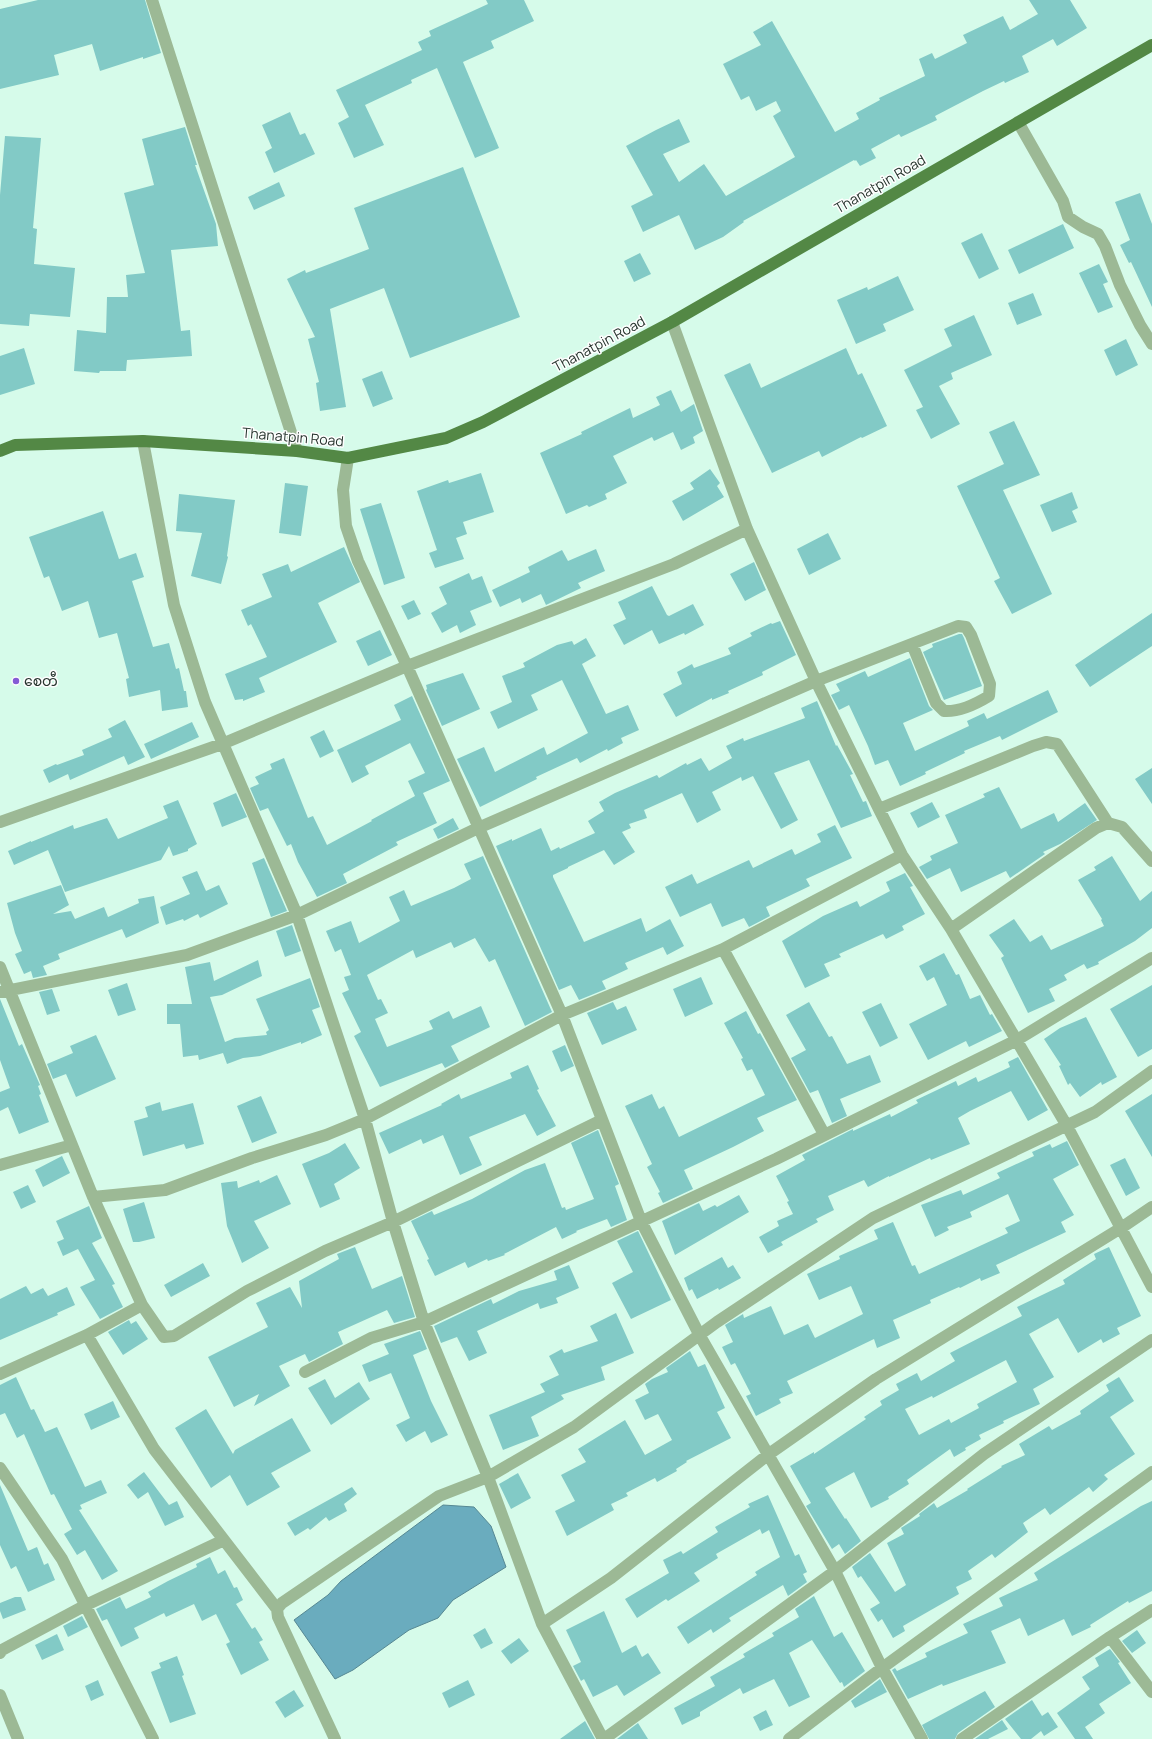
<svg xmlns="http://www.w3.org/2000/svg" width="1152" height="1739" font-family="Manrope,'Noto Sans Myanmar',sans-serif">
  <style>
    .water { fill: #6aacbe; stroke: #568893 }
    .building { fill: #82cac6; fill-rule: evenodd }
    .lines { fill: none; stroke-linecap: round; stroke-linejoin: round }
    .minor { stroke: #9cb995; stroke-width: 12 }
    .major { stroke: #538845; stroke-width: 12 }
    .poi-dot { fill: #845bd5; stroke: #fefefe; stroke-width: 1.5 }
    .labels { text-anchor: middle; stroke-width: 3; stroke-linejoin: round; paint-order: stroke }
    .street-label { font-size: 14px; fill: #27352e; stroke: #fefefe }
    .poi-label { font-size: 14px; fill: #27352e; stroke: #fefefe; text-anchor: start }
  </style>
  <rect width="100%" height="100%" fill="#d6fbea"/>
  <path class="water" d="M443 1505 474 1507 491 1526 506 1567 453 1600 438 1618 409 1630 353 1670 335 1679 294 1620 328 1595 341 1581Z"/>
  <path class="building" d="M38 0H145L161 53 143 59V57L100 71 92 44 54 55 59 75 0 89V9Z
    M486 0H524L534 21 491 41 494 48 463 62 499 148 475 158 437 68 411 80 412 83 365 105 384 145 354 158 338 123 349 117 336 90 422 50 418 42 431 36 429 31 488 4Z
    M1029 0H1070L1087 28 1057 46 1053 39 1022 56 1029 72 1005 83 1004 81 983 91 935 116 937 120 901 137 899 134 871 149 876 158 860 166 856 160 855 161 854 160 743 221 744 222 723 237 695 250 679 215 643 232 631 206 653 195 626 146 656 130 679 119 690 142 663 154 679 182 704 164 726 196 795 157 773 116 781 111 776 101 756 111 749 96 741 100 723 64 761 45 753 32 772 21 835 132 859 119 856 113 880 100 879 98 925 76 919 59 932 53 935 59 967 43 963 35 1003 16 1010 30 1038 14Z
    M290 112 300 135 305 133 315 154 274 173 265 152 272 148 262 125Z
    M185 127 197 165H195L216 224 218 246 171 250 181 331 190 330 192 356 127 360 126 371H100L99 373 74 371 77 330 106 333 107 297H128L126 275 145 273 124 193 154 185 142 139Z
    M5 136 41 138 33 228 37 229 34 264 75 268 70 317 30 314 29 326 0 324V195Z
    M463 167 520 317 410 358 384 288 330 309 346 407 320 411 316 383 319 382 308 339 315 337 287 279 305 270 306 273 369 249 354 208Z
    M279 182 285 196 254 210 248 197Z
    M1140 193 1152 224V307L1131 262 1129 263 1120 245 1130 240 1115 202Z
    M1063 224 1074 248 1019 274 1008 250Z
    M982 233 999 269 979 279 961 243Z
    M640 253 651 274 634 282 624 261Z
    M1099 264 1108 282 1103 284 1113 307 1098 313 1079 273Z
    M898 276 914 310 883 324 886 331 856 344 837 300 867 287 868 290Z
    M1033 293 1042 315 1017 325 1008 303Z
    M974 315 992 355 951 373 953 379 939 386 960 424 931 439 916 410 923 407 904 370 952 346 944 329Z
    M1126 339 1138 365 1116 376 1104 350Z
    M24 348 35 384 0 395V356Z
    M846 348 858 375 862 373 887 426 862 438 861 437 822 457 819 451 772 473 724 375 750 363 761 388Z
    M382 371 393 399 373 407 362 379Z
    M671 390 681 412 694 404 703 431 693 437 695 443 681 450 673 432 654 441 652 437 613 456 627 483 605 494 607 499 589 507 587 505 566 514 540 453 582 434 581 432 630 408 633 418 660 405 656 397Z
    M1014 421 1040 475 1003 490 1052 594 1012 614 994 581 1000 578 957 486 1004 464 989 432Z
    M710 469 720 483 717 486 724 497 683 521 672 501 694 489 690 483Z
    M481 473 494 512 463 522 467 534 456 538 464 559 435 568 429 553 437 550 417 491 448 480 449 483Z
    M285 483 308 486 301 536 279 533Z
    M1072 492 1078 508 1072 511 1077 522 1052 532 1040 505Z
    M179 494 235 500 227 556 228 557 221 584 191 576 202 533 176 531Z
    M381 503 405 578 384 585 360 509Z
    M103 511 119 559 136 553 144 577 132 581 153 647 169 643 176 669 179 668 184 691H186L188 707 162 711 160 690 129 697 126 679 129 678 117 633 99 638 88 601 62 611 49 576 44 578 29 537Z
    M828 533 841 559 809 575 797 549Z
    M344 547 360 582 318 603 337 642 259 678 265 692 243 701V699L235 700 225 674 267 657 251 624 248 626 241 610 272 597 262 574 288 564 291 572Z
    M596 549 605 571 578 583 581 588 546 605 541 594 522 603 520 598 500 607 492 590 530 572 528 567 562 550 568 561Z
    M754 562 766 590 745 601 730 574Z
    M469 573 472 580 482 576 492 602 470 611 476 625 460 633 457 625 442 633 431 613 447 604 439 587Z
    M652 586 667 615 669 616 693 604 704 625 685 635 684 633 659 644 652 630 624 645 613 625 626 619 618 602Z
    M414 600 421 614 408 620 401 606Z
    M1152 613V646L1090 687 1075 665Z
    M780 621 796 655 762 672 763 675 728 691 729 693 712 700V698L676 717 663 694 682 684 677 672 692 664 694 668 731 654 728 648 752 636 750 633 771 623 772 624Z
    M380 630 392 655 368 666 356 641Z
    M959 634H962L964 638 982 686 944 700 923 652 933 647 932 644Z
    M586 638 596 656 582 664 606 714 628 705 639 730 621 738 623 743 608 751 607 749 580 763 577 758 536 777 537 779 480 807 457 759 484 747 495 772 544 747 547 755 588 733 562 680 531 695 538 710 498 729 490 712 512 702 502 676 525 667 523 663 557 645 572 641 574 645Z
    M910 658 929 706 933 710 903 723 915 751 969 726 967 721 984 713 987 719 1048 690 1058 712 1002 740 1000 736 964 751 965 753 925 772 926 774 900 786 888 760 875 765 868 746 849 705 839 710 831 695 840 691 836 684 865 671 868 677Z
    M463 673 480 709 442 726 426 690 427 689 426 685Z
    M412 696 450 781 423 793 437 823 396 842 398 845 343 874 347 883 317 897 298 862 291 844 287 846 268 808 260 811 250 788 259 784 255 777 272 769 270 764 284 758 308 818 313 816 327 845 372 821 371 820 415 796 408 781 425 773 410 743 365 766 369 774 352 783 337 750 401 720 394 705Z
    M817 701 836 746 837 745 853 774 850 775 863 802 866 801 872 816 841 828 809 760 774 773 798 820 781 829 753 776 742 781 741 777 712 792 721 810 697 823 682 793 644 810 647 818 629 824 631 828 622 832 635 852 614 865 604 850 568 867V868L553 875V877L584 942 641 918 646 932 670 919 684 946 667 955 663 947 625 963 628 969 602 981 606 989 579 1000 571 985 559 990 496 846 512 839V841L541 828 551 851 559 847 560 849 595 833 588 821 604 811 599 802 615 793 657 775 659 778 686 763 687 765 701 758 709 771 732 758 726 746 743 738 744 741 805 718 801 708Z
    M125 720 145 757 128 765 124 756 70 780 68 774 49 783 43 770 56 764 57 765 84 755 82 750 112 737 108 729Z
    M192 722 199 737 151 759 144 744Z
    M324 730 334 751 320 758 310 737Z
    M1152 768V804L1135 779Z
    M999 787 1021 829 1054 813 1058 822 1085 803 1097 820 1060 844 1043 852 1045 854 1010 878 1006 871 961 892 950 868 927 879 919 867 932 860 930 856 958 843 945 815 985 797 983 794Z
    M236 793 247 817 222 827 213 803Z
    M178 800 197 844 188 849V851L173 856 169 846 161 860 65 892 48 850 14 865 8 851 31 841V842L73 825 74 829 107 818 118 839 168 818 163 806Z
    M932 802 940 817 918 828 910 813Z
    M453 818 459 829 438 839 433 829Z
    M835 825 852 858 806 879 810 886 766 907 770 916 749 927 744 918 722 927 711 903 680 917 665 887 692 874 697 884 749 860 753 868 792 849 795 855 821 842 817 834Z
    M483 856 552 1012 525 1026 495 959 489 962 475 938 454 948 451 942 416 958 413 950 367 975 378 1000 381 999 388 1013 375 1019 387 1047 433 1029 429 1021 449 1011 453 1019 481 1006 490 1027 451 1046 459 1061 445 1068 442 1063 380 1087 354 1036 361 1032 342 993 349 990 344 977 351 975 341 949 335 952 326 931 351 921 359 943 400 921 389 897 404 890 411 906 454 888 471 879 464 864Z
    M1112 856 1140 901 1152 891V928L1135 941 1098 962 1099 964 1087 969 1084 964 1064 975 1067 980 1049 989 1055 1001 1028 1013 1001 958 1004 956 989 935 1014 919 1030 942 1042 935 1051 950 1104 926 1101 920 1102 919 1078 880 1096 870 1094 867Z
    M264 858 287 911 271 917 252 863Z
    M197 871 206 891 219 885 228 904 200 918 198 914 184 921 183 919 166 925 160 907 190 894 182 877Z
    M905 873 913 886 910 887 925 914 902 926 904 930 886 939 883 934 839 954 841 957 824 964 830 976 805 988 782 941 823 916 857 901 860 907 890 891 886 882Z
    M61 885 69 905 53 914 71 911 75 919 104 907 108 917 139 903 138 899 154 896 159 923 126 938 122 929 58 954 60 959 43 966 47 975 33 978 31 971 24 974 15 954 22 951 15 933 7 903Z
    M292 925 301 951 285 957 276 931Z
    M944 953 956 975 959 974 970 999 980 995 990 1015 992 1014 1002 1031 969 1047 966 1041 928 1060 909 1024 947 1005 934 977 927 981 919 966Z
    M258 960 262 976 222 995 210 997 225 1042 235 1038 267 1035 266 1032 269 1030 256 999 310 978 320 1007 312 1010 322 1035 301 1044V1042L260 1056 243 1058 227 1064 223 1053 199 1060 198 1055 183 1057 180 1024H167V1004H192L185 967 210 962 214 981Z
    M701 977 713 1004 685 1017 673 989Z
    M127 983 136 1010 118 1016 108 990Z
    M1152 985V1049L1138 1057 1110 1009Z
    M52 989 60 1011 47 1015 39 992Z
    M0 999 19 1046 22 1044 40 1085 38 1086 41 1094 39 1095 49 1122 19 1134 8 1107 0 1111V1092L10 1088 0 1060Z
    M613 1002 617 1010 626 1006 637 1030 602 1045 587 1013Z
    M809 1002 829 1037 832 1036 847 1064 870 1055 881 1082 840 1099 847 1116 832 1123 818 1090 810 1093 791 1058 806 1050 786 1015Z
    M881 1003 898 1038 880 1047 862 1012Z
    M746 1011 758 1034 760 1033 797 1100 757 1118 764 1131 733 1147 684 1170 693 1189 663 1203 658 1193 660 1192 647 1167 652 1164 625 1106 652 1094 659 1109 664 1106 679 1137 765 1095 752 1069 747 1071 741 1059 743 1058 724 1023Z
    M1086 1017 1117 1077 1102 1085 1101 1082 1080 1097 1070 1083 1068 1085 1059 1066 1061 1065 1044 1039 1060 1028Z
    M96 1035 116 1079 76 1097 66 1074 53 1079 47 1064 73 1053 70 1046Z
    M565 1045 574 1066 561 1072 552 1051Z
    M1018 1057 1048 1110 1028 1121 1011 1091 970 1111 958 1118 970 1144 931 1160 930 1158 889 1177V1176L868 1187 864 1180 828 1196 834 1210 816 1219 818 1222 781 1242 783 1245 768 1253 759 1237 779 1226 777 1221 793 1214 787 1202 789 1201 776 1176 805 1160 802 1155 853 1129V1131L890 1114 891 1117 918 1103 916 1100 956 1081 958 1086 976 1077 978 1082 1010 1067 1008 1062Z
    M528 1065 539 1089 537 1090 556 1126 537 1136 525 1114 469 1137 482 1165 460 1175 443 1135 423 1144 421 1139 389 1154 379 1133 442 1105 441 1104 459 1094 461 1099 512 1078 510 1073Z
    M1152 1094V1157L1125 1111Z
    M261 1096 277 1133 252 1143 237 1106Z
    M160 1102 162 1111 193 1103 204 1144 186 1149 184 1144 143 1156 134 1121 148 1117 145 1107Z
    M598 1130 619 1184 615 1186 627 1220 611 1227 607 1219 576 1231 577 1232 562 1239 556 1227 504 1254 505 1255 488 1261 487 1259 468 1268 465 1262 435 1276 427 1260 429 1259 411 1221 432 1211 434 1215 472 1199 525 1170 545 1163 562 1208 565 1207 566 1210 594 1199 571 1143Z
    M1067 1141 1079 1165 1053 1179 1074 1215 1061 1222 1066 1232 996 1265 1000 1273 981 1281 980 1278 960 1288 959 1287 930 1300 931 1303 893 1320 900 1338 877 1348 874 1339 787 1381 793 1393 779 1399 781 1403 756 1416 746 1396 751 1394 735 1363 731 1365 722 1347 733 1342 725 1325 743 1314 744 1318 771 1306 784 1335 808 1324 815 1338 863 1314 851 1286 819 1300 807 1274 840 1259 839 1256 878 1239 874 1230 893 1222 912 1266 915 1265 919 1274 1008 1233 1005 1228 1020 1221 1008 1194 970 1212 972 1217 947 1227 949 1230 935 1237 921 1205 961 1190 963 1195 1000 1178 997 1173 1034 1156 1032 1152 1050 1144 1052 1148Z
    M345 1143 360 1168 334 1184 340 1199 320 1208 302 1164 329 1153Z
    M62 1156 70 1173 43 1187 35 1170Z
    M1125 1158 1140 1188 1126 1196 1110 1165Z
    M277 1175 291 1204 254 1221 269 1248 242 1263 227 1226 221 1183 237 1181 238 1188 259 1180 260 1183Z
    M28 1185 36 1202 21 1209 13 1192Z
    M739 1195 749 1212 675 1255 662 1221 699 1203 703 1211 715 1205 717 1207Z
    M144 1202 155 1238 139 1242H133L123 1209Z
    M89 1206 102 1238 92 1243 110 1275 115 1284 112 1285 123 1307 100 1319 80 1287 95 1280 78 1249 63 1256 57 1242 64 1239 56 1221Z
    M638 1231 671 1300 631 1319 612 1283 633 1272 617 1241Z
    M355 1247 372 1289 402 1276 415 1317 394 1323 387 1310 338 1332 343 1344 309 1362 305 1354 279 1366 290 1386 254 1406 259 1394 234 1407 208 1357 268 1327 256 1303 290 1287 302 1308 299 1281 339 1259 337 1254Z
    M1109 1247 1141 1316 1117 1328 1120 1334 1103 1343 1101 1339 1078 1353 1058 1318 1029 1334 1054 1377 1033 1389 1040 1404 1003 1421 1004 1423 979 1435 981 1439 965 1448 966 1450 954 1457 950 1449 907 1480 909 1484 888 1497 889 1499 871 1508 854 1472 825 1488 845 1519 846 1518 861 1541 845 1554 839 1544 832 1549 806 1506 811 1503 790 1466 814 1452V1454L866 1419 864 1417 882 1405 880 1401 899 1390 896 1384 917 1373 921 1381 955 1361 950 1353 1022 1316 1017 1307 1065 1284 1063 1280 1096 1259 1094 1254ZM1006 1360 1017 1382 977 1404 979 1408 951 1423 949 1419 919 1435 905 1409 932 1396 933 1398Z
    M722 1257 728 1268 733 1265 741 1278 719 1290 718 1288 697 1299 692 1289 689 1291 684 1278Z
    M203 1263 210 1276 171 1297 164 1285Z
    M569 1265 579 1288 556 1298 558 1303 540 1309 538 1303 477 1331 487 1353 469 1361 457 1337 441 1343 434 1326 491 1299 493 1304 519 1291 557 1280 554 1271Z
    M26 1286 31 1294 43 1288 48 1296 67 1287 75 1305 57 1313 58 1315 0 1340V1299Z
    M616 1313 634 1353 601 1367 605 1380 561 1395 564 1399 531 1417 539 1436 503 1450 489 1415 545 1392 540 1384 559 1375 549 1356 562 1349 564 1353 598 1341 590 1326Z
    M129 1320 131 1324 136 1321 148 1339 123 1355 108 1332Z
    M420 1331 427 1349 413 1355 431 1401 448 1435 431 1443 425 1431 406 1442 396 1425 410 1418 391 1373 369 1382 362 1365 389 1354 384 1344Z
    M690 1351 698 1367 705 1364 725 1408 717 1412 731 1438 686 1461 687 1462 676 1469 677 1471 657 1482 655 1478 626 1493 628 1496 611 1504 614 1510 567 1536 555 1511 575 1501 561 1475 586 1462 578 1449 625 1420 645 1455 672 1440 658 1414 645 1420 635 1400 649 1393 645 1384 652 1379 668 1372 666 1368Z
    M16 1377 31 1410 34 1409 45 1432 57 1427 85 1487 101 1480 107 1493 80 1505 82 1509 79 1510 118 1571 102 1580 85 1550 77 1555 64 1534 72 1529 54 1494 51 1495 24 1434 17 1438 5 1413 0 1415V1385Z
    M1119 1377 1134 1401 1110 1417 1135 1454 1104 1475 1108 1479 1093 1492 1089 1487 1050 1515 1045 1508 1023 1523 1028 1532 995 1558 992 1554 968 1571 972 1579 956 1587 959 1594 903 1626 905 1631 893 1638 882 1619 878 1622 870 1609 880 1603 861 1576 858 1578 852 1567 870 1553 895 1592 906 1585 887 1543 904 1534 901 1528 920 1516 919 1514 934 1503 937 1508 968 1490 967 1489 1002 1467 1001 1466 1025 1455 1019 1444 1049 1426 1052 1430 1081 1414 1080 1411 1109 1391 1106 1385Z
    M325 1379 335 1398 359 1382 370 1399 331 1425 308 1388Z
    M113 1401 120 1417 91 1430 84 1414Z
    M206 1409 233 1454 235 1450 292 1418 311 1451 271 1473 280 1487 247 1506 230 1475 211 1488 175 1428Z
    M144 1472 169 1505 177 1501 184 1517 165 1526 148 1492 138 1499 127 1485Z
    M518 1473 531 1498 511 1509 499 1484Z
    M0 1485 28 1551 37 1547 44 1565 48 1563 55 1580 28 1592 16 1566 11 1569 0 1545Z
    M352 1487 357 1494 344 1504 347 1511 329 1521 326 1517 310 1530 308 1528 295 1536 287 1523Z
    M768 1495 795 1556 799 1554 807 1572 803 1574 807 1582 788 1596 783 1585 729 1618 731 1621 713 1633 711 1629 688 1644 677 1627 757 1575 755 1572 780 1557 769 1530 762 1534 760 1529 716 1554 718 1558 694 1573 700 1581 668 1601 666 1599 637 1618 625 1599 669 1573 663 1560 681 1551 683 1554 718 1532 715 1527 750 1507 748 1504Z
    M1152 1501V1591L1129 1603 1128 1601 1090 1625 1091 1627 1072 1636 1064 1619 1028 1636 1020 1618 991 1631 1006 1663 943 1686 942 1684 908 1699 892 1670 895 1668 897 1671 927 1657 925 1653 968 1633 963 1624 1003 1606 999 1598 1038 1580 1034 1573 1141 1506Z
    M210 1557 218 1574 225 1570 234 1588 237 1587 243 1600 236 1604 252 1629 255 1627 263 1640 259 1642 269 1660 241 1675 226 1644 230 1642 216 1614 202 1621 194 1604 166 1617 164 1613 134 1628 139 1638 121 1647 107 1619 102 1621 96 1609 120 1597 126 1609 151 1597 148 1592 168 1581 197 1567 196 1564Z
    M814 1596 834 1637 842 1632 865 1671 844 1687 842 1682 840 1683 812 1640 789 1653 810 1697 789 1707 774 1679 743 1694 740 1688 700 1712V1716L682 1725 674 1708 715 1686 710 1677 745 1657 743 1654 774 1636 772 1633 799 1617 795 1609Z
    M15 1597H21L26 1610 3 1619 0 1611V1603Z
    M604 1611 622 1653 636 1645 642 1657 648 1653 661 1673 624 1696 617 1685 593 1697 584 1679 581 1681 573 1666 581 1662 566 1630Z
    M82 1616 88 1627 68 1637 63 1626Z
    M485 1628 493 1643 481 1649 473 1635Z
    M1137 1630 1146 1643 1132 1653 1122 1641Z
    M57 1634 64 1650 42 1660 35 1645Z
    M519 1638 529 1651 511 1664 501 1651Z
    M1110 1649 1120 1662 1118 1663 1131 1683 1099 1704 1105 1713 1085 1727 1093 1739H1075L1057 1713 1090 1689 1082 1677 1099 1666 1095 1658Z
    M177 1656 184 1675 182 1676 196 1714 170 1723 151 1672 161 1668 159 1663Z
    M880 1679 887 1692 855 1708 851 1701Z
    M98 1680 104 1695 91 1701 85 1686Z
    M468 1680 475 1695 449 1708 442 1693Z
    M294 1690 304 1706 285 1718 275 1702Z
    M985 1691 995 1707 958 1733 955 1739H929L922 1725Z
    M1032 1700 1042 1716 1048 1712 1058 1727 1044 1736 1041 1731 1031 1739H1021L1005 1719Z
    M766 1710 773 1725 760 1731 753 1717Z
    M1002 1720 1008 1729 988 1739H975Z
    M585 1721 595 1739H560Z
    M638 1723 648 1739H617Z"/>
  <g class="lines">
    <path class="minor" d="M152 0 297 451
      M1018 122 1063 201 1068 217 1083 227 1098 234 1105 246 1120 285 1140 325 1152 344
      M672 322 747 529 816 681 879 809 902 855 951 929 1067 1126 1152 1287
      M143 441 174 605 205 702 297 915 365 1119 393 1222 424 1322 488 1477 542 1624 603 1739
      M348 458 343 490 346 526 358 561 407 666 562 1015 641 1221 700 1336 835 1571 882 1668 922 1739
      M879 809 1033 746 1046 742 1057 744 1108 823
      M0 822 222 744 407 666 674 564 747 529
      M951 929 1096 828 1108 823 1122 827 1152 861
      M723 949 824 1134
      M0 967 93 1197 142 1305 164 1337 174 1336 247 1291 325 1251 393 1222 602 1120
      M0 992 187 955 297 915 478 828 816 681 958 626 966 627 971 635 990 684 989 696C976 704 959 712 944 711L936 703 912 644
      M0 1165 72 1145
      M93 1197 165 1190 252 1158 326 1135 365 1119 562 1015 723 949 902 855
      M87 1335 154 1449 277 1609
      M305 1372 371 1338 424 1322 776 1159 1015 1041 1152 958
      M0 1374 87 1335 142 1305
      M0 1468 62 1559 153 1739
      M542 1624 611 1578 769 1454 876 1379 1121 1228 1152 1207
      M1110 1637 1152 1692
      M0 1653 2 1650 86 1605 224 1540
      M0 1695 18 1739
      M335 1739 278 1617 277 1609 282 1603 439 1496 488 1477 574 1427 717 1322 873 1218 1095 1112 1152 1071
      M604 1739 835 1571 984 1454 1152 1340
      M789 1739 882 1668 1152 1472
      M962 1739 1110 1637 1152 1610"/>
    <path class="major" d="M0 451 15 445 143 441 297 451 348 458 446 438 483 422 672 322 1152 45"/>
  </g>
  <circle class="poi-dot" cx="16" cy="681" r="4"/>
  <g class="labels">
    <g class="street-label">
      <text transform="translate(880 184) rotate(-30)" y="5">Thanatpin Road</text>
      <text transform="translate(599 344) rotate(-28)" y="5">Thanatpin Road</text>
      <text transform="translate(293 437) rotate(5)" y="5">Thanatpin Road</text>
    </g>
    <g class="poi-label">
      <text x="24" y="686">စေတီ</text>
    </g>
  </g>
</svg>
